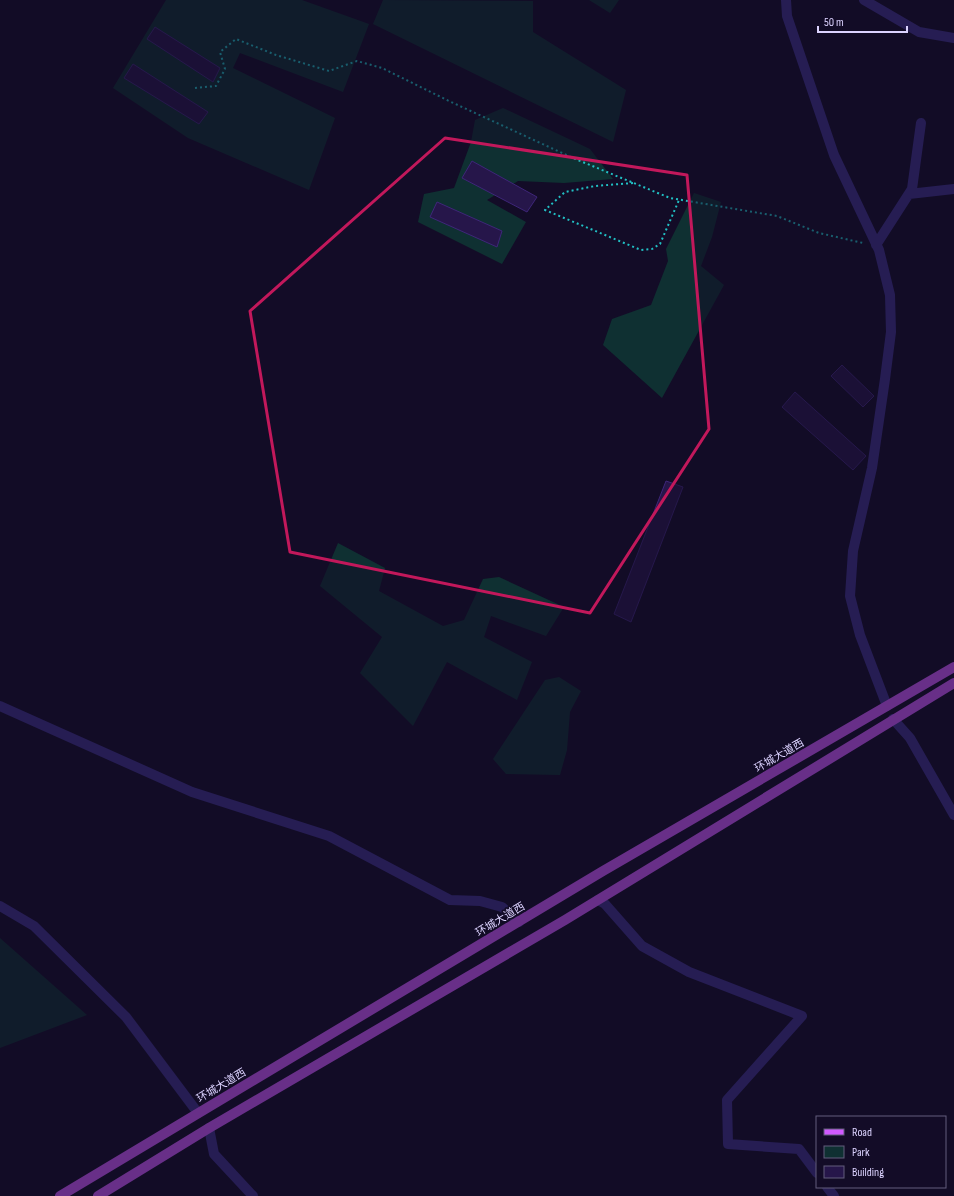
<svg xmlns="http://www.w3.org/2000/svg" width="954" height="1196" font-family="'Sofia Sans Condensed','Noto Sans SC',sans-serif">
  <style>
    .green { fill: #0f3032 }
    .building { fill: #26164a; stroke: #3e2679 }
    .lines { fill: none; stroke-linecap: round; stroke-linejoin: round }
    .path { stroke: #21c0c4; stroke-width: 2; stroke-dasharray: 2 3; stroke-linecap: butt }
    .minor { stroke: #3e328b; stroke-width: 10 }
    .major { stroke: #d05aff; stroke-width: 10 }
    .marked { fill: none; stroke: #c2185b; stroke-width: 3; stroke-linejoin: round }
    .labels { text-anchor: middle; stroke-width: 3.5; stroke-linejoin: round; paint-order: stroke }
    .street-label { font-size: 11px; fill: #dcd3ff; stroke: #130c27 }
  </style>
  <rect width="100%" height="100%" fill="#130c27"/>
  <path class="green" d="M166 0H302L369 24 343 92 240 53 233 68 335 118 309 190 188 138 113 88Z
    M383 0 533 1V32L626 90 613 142 373 24Z
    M589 0H619L610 13Z
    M503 108 590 149 613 179 564 183 518 181 487 200 526 222 502 264 418 222 424 194 454 188 471 142 475 120Z
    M694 193 721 202 712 237 701 266 724 285 662 398 603 345 612 319 651 305 668 261 666 249Z
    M338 543 385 568 379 591 443 626 464 620 483 579 499 577 564 607 546 636 491 616 484 637 532 662 517 700 447 662 413 726 360 673 382 637 320 586Z
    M559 677 581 691 570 712 567 750 560 775 506 774 493 759 545 680Z
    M0 938 87 1015 0 1048Z"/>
  <path class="building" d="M155 27 220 68 213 82 147 39Z
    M133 64 208 112 199 124 124 78Z
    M472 161 537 197 527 212 462 178Z
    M437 202 502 231 497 247 430 217Z
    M842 365 874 396 863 407 831 376Z
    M795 392 866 456 853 470 782 407Z
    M666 481 683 487 631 622 614 614Z"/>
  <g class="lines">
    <path class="path" d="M195 88 216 86 225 69 220 52 236 39 276 55 329 71 357 61 382 68 449 101 573 158 670 198 777 216 819 233 863 243
      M633 183 595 186 565 192 545 210 641 250 652 249 660 244 679 200"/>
    <path class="minor" d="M786 0 787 16 834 155 879 250 890 295 891 332 885 379 872 468 853 551 850 596 860 635 887 706
      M864 0 919 32 954 38
      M909 194 954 189
      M876 245 912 189 921 123
      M0 706 192 792 329 836 450 900 480 901 502 907 519 922
      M893 719 910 738 954 815
      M598 900 605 904 642 946 689 972 802 1016 727 1100 728 1144 799 1149 817 1173
      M0 906 34 926 126 1017 198 1113
      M209 1128 214 1154 253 1196
      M827 1187 834 1196"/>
    <path class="major" d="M60 1196 603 871 954 667
      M98 1196 209 1128 565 920 954 683"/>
  </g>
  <path d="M0 0H954V1196H0ZM445 138 687 175 709 429 590 613 290 552 250 311Z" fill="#130c27" fill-opacity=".55" fill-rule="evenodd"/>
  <path class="marked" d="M445 138 687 175 709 429 590 613 290 552 250 311Z"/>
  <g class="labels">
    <g class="street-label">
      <text transform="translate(779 755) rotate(-30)" y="4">环城大道西</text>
      <text transform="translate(500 919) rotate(-31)" y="4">环城大道西</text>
      <text transform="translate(221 1085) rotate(-31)" y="4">环城大道西</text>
    </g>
  </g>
  <rect x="816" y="1116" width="130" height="72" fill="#130c27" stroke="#635c7d"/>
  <rect x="824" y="1129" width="20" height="6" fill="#d05aff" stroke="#635c7d"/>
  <text x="852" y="1136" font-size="12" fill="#dcd3ff">Road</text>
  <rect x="824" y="1146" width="20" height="12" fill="#0f3032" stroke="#635c7d"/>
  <text x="852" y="1156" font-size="12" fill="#dcd3ff">Park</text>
  <rect x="824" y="1166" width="20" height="12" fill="#26164a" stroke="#635c7d"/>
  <text x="852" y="1176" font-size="12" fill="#dcd3ff">Building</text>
  <path d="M818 26v6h89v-6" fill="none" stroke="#dcd3ff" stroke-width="2"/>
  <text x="824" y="26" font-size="12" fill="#dcd3ff" stroke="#130c27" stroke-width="3" paint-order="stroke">50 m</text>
</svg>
